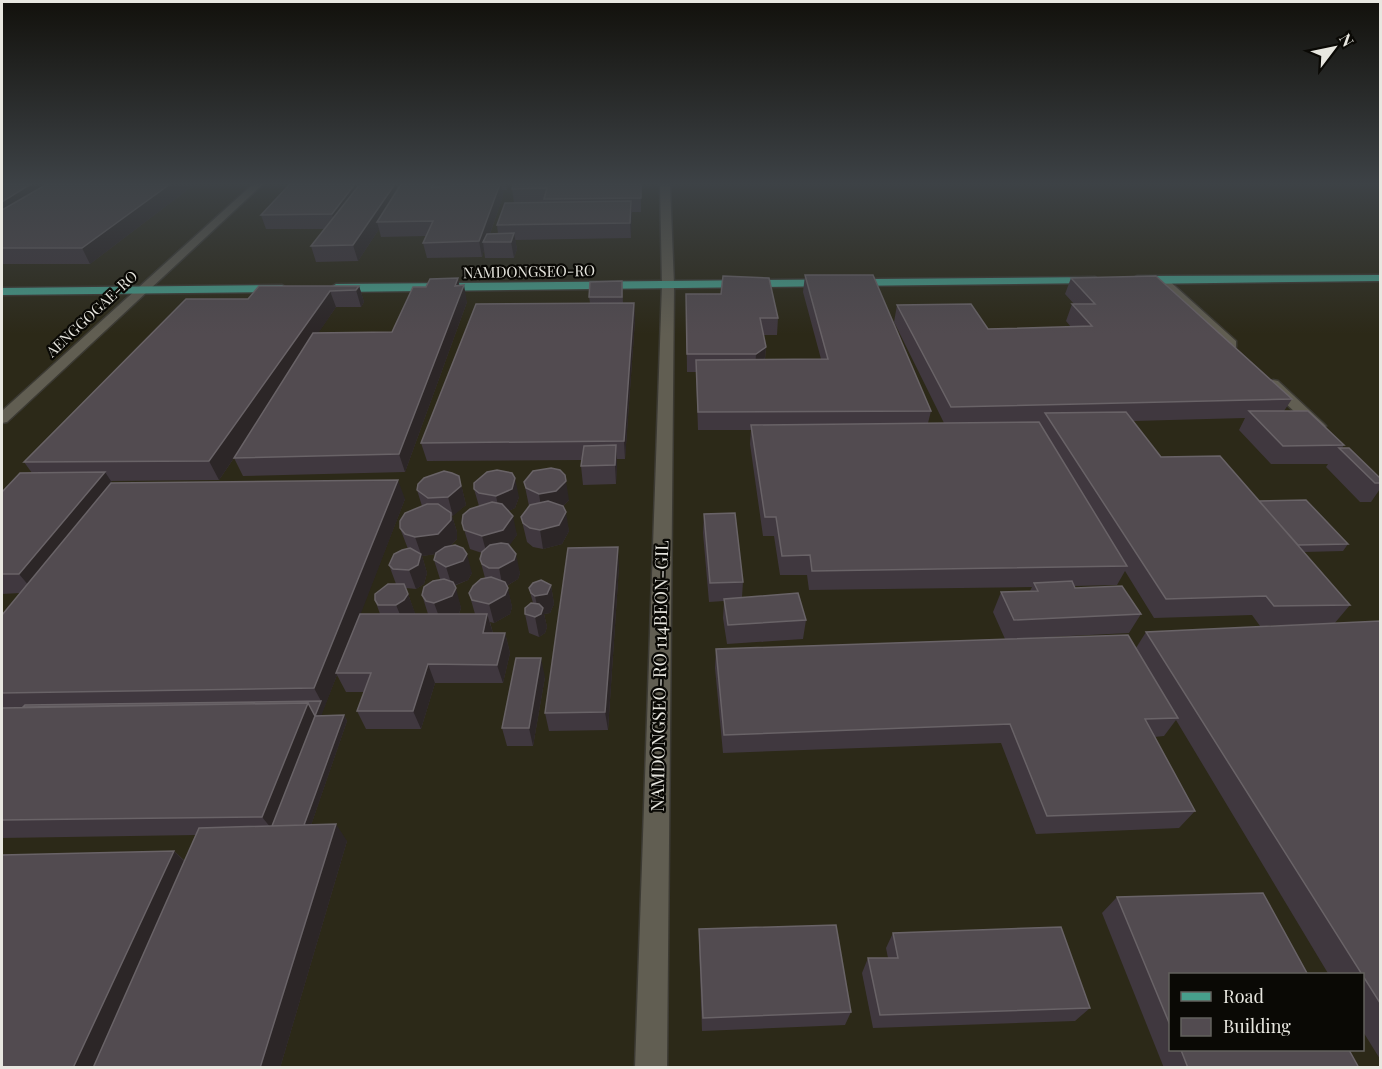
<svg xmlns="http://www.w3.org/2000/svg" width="1382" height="1069" font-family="'Playfair Display',serif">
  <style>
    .built { fill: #2c2918; fill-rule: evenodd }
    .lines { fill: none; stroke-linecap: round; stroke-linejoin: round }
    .minor-casing { stroke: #3c3a33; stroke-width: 3 }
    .major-casing { stroke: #3c3a33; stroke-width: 3 }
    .minor { fill: #615e52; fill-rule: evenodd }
    .major { fill: #479f8c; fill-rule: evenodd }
    .wall { fill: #40383f; fill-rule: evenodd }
    .shaded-wall { fill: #2c2627 }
    .building { fill: #524b50; stroke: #696367; stroke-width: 1.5 }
    .labels { text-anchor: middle; stroke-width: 4.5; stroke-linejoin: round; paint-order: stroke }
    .far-street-label { font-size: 15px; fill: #e8e7e0; stroke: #0a0905 }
    .street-label { font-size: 18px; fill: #e8e7e0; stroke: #0a0905 }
  </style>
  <rect width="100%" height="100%" fill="#211f15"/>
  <path class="built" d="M2 184H1380V1067L2 1068ZM1170 974H1362V1050H1170Z"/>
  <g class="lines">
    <g class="minor-casing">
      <path id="minor" d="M253 184H263L7 422 2 423V411Z
        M660 184H670L674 285 667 1068H635L662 285Z
        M1158 278H1166L1236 341V347H1226L1158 282Z
        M1273 380 1278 381 1323 423 1326 426 1323 429H1313L1268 387 1266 384Z"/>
    </g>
    <g class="major-casing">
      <path id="major" d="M1380 275V281L1137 284 1131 280 1137 276Z
        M1095 277 1101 281 1099 283 336 292 330 288 336 284Z
        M282 285 288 289 286 292 2 295V288Z"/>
    </g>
    <use href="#minor" class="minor"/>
    <use href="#major" class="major"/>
  </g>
  <path class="wall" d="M2 184H195L90 264H2Z
    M360 184H509L507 190H502L503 196 490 234H498L497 225 514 203 512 189 641 184V212H631V238L515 240 517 249 514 258H485L484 250 482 257 427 258 423 243 426 236 381 237 379 229 358 261 316 262 311 246 325 229H266L261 215 358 187Z
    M805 275 931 411 928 423H944L894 322 897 305 988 329 1071 327 1066 321 1072 304H1074L1065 294 1071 278 1292 399 1284 411 1344 445 1342 448 1380 478V489L1371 502H1360L1326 467 1328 464H1271L1239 430 1245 418 1133 421 1161 457 1259 501 1348 544 1343 551 1304 552 1350 605 1334 624 1380 621V1059L1362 1030V975H1329L1176 720 1164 736 1154 737 1195 811 1179 828 1036 834 1001 743 723 753 715 668 716 649 1005 639 993 612 1001 592 1030 591 1032 587 809 590 807 575H780L774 536H763L750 444 751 430H698L696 372H687L686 294 778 318 777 335H763L766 347 765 359H821L803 292ZM1125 571 1154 618 1252 615 1260 626 1325 624 1146 632 1136 648 1031 638 1129 633 1141 614 1075 588 1074 586 1117 585Z
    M458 278 459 286 467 302 405 472 243 476 234 458 219 480 111 481 112 483 405 499 360 614H380L375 600 396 584 389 565 408 549 400 528 422 506 417 490 459 476 466 505 452 516 457 532V539L450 546 472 573 468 580 454 586 461 608 459 614H475L469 593 485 578 480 559 482 553 470 549 462 523 479 506 474 489 519 497 515 508 508 511 517 535 509 545 520 573 518 579 507 586 512 607 510 614 494 623 490 622 493 633H505L510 653 503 683H435L421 729H366L357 711 364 692H346L337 675 321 715H344L347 721 311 825 347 841 280 1068H2L174 851 185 861 196 835 2 838V615L20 593 2 594V492L32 473 24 462 248 299 359 286 364 302 361 307H336L318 333 392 332 426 287ZM436 554 434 560 440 579 422 595 428 614H415L406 588 416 589 424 584 427 573 422 556Z
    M622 281 623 303H634L635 320 625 459H617L616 484 583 485 581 466 582 460 427 461 421 443 590 303 589 297Z
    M524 482 569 500 563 506 569 531 562 544 543 549 533 547 527 542 521 517 529 506Z
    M704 514 743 582 742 597 806 620 803 639 727 644 723 618 724 601 709 602 703 533Z
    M619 566 608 730 549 731 545 713Z
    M551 585 554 604 550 613 544 614 547 627 545 633 539 637 529 633 525 614 533 603 529 588Z
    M545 677 533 746H507L502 728Z
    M1117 897 1170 975V1050H1349L1359 1068H1164L1102 913Z
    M699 929 851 1012 845 1025 702 1031 699 945Z
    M893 933 1090 1008 1075 1021 873 1028 862 973 868 958H888L886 948Z"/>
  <path class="shaded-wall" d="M31 184H61L2 222V202Z
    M170 184H195L90 264 82 248Z
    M352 184H357L359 192 336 229 332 214Z
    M395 184H396L400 197 377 222 379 229 358 261 353 245Z
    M500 184H501L503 196 487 242H483L484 250 482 257 479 241Z
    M506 184H509L507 190Z
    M631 201 632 216 631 238 630 223Z
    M514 233 517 249 514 258 511 242Z
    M458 278 461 293 464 285 467 302 405 472 399 454Z
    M359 286 364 302 361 307 356 290Z
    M330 291 336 307 219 480 209 461Z
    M634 303 635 320 625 459 624 441Z
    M766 347 764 365 755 372 756 354Z
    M616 445 617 464 616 484 615 465Z
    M105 472 117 490 35 593 19 574Z
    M459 476 466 505 453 516 448 497Z
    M515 478 519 497 515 508 500 515 496 496Z
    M398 480 405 499 338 673H336L337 675 278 828H271L262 817 308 703 321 701 314 688Z
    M566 481 569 500 559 510 542 513 539 494Z
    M566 512 569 531 562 544 543 549 540 530Z
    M451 513 457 532V539L443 553 422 556 427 573 424 584 416 589 409 570 421 554 415 537Z
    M513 516 517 535 507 549 487 555 482 536Z
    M618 547 619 566 608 730 605 712Z
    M467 554 472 573 468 580 452 586 446 567Z
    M516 554 520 573 518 579 503 588 499 568Z
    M551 585 554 604 550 613 544 614 547 627 545 633 539 637 535 617 539 615 535 596Z
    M456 588 461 608 458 616 441 622 434 603Z
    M508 588 512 607 510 614 494 623 489 604Z
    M408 594 415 613 411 619 404 624 396 605Z
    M487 614 493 633H483Z
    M505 633 510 653 503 683 497 665Z
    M541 658 545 677 533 746 529 728Z
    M428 664 435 683 421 729 413 711Z
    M344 715 347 721 308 834 303 828Z
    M336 824 347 841 280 1068H260Z
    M174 851 191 868 102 1068H73Z"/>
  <path class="building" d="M2 184H31L2 202Z
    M47 184H170L82 248H2V210Z
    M290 184H355L332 214 261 215Z
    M360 184H395L353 245 311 246Z
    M401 184H434L432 187 451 186 452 184H500L479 241 423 243 433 221 377 222Z
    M513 184H641V198L544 199 547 188 512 189Z
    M631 201 630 223 497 225 505 203Z
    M514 233 511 242H483L487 234Z
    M805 275H873L931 411 698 412 696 360 828 359Z
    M723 276 769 278 778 318H760L766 347 756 354H687L686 294H721Z
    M1156 276 1292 399 951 407 897 305 971 304 988 329 1092 326 1072 304H1095L1071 278Z
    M458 278 455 286 464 285 399 454 234 458 313 333 392 332 413 287H426L430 279Z
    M622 281V297H589L590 282Z
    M259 286H359L356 290 330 291 209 461 24 462 186 299H248Z
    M634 303 624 441 421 443 476 304Z
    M1249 411H1308L1344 445 1283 446Z
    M1126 412 1161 457 1220 456 1350 605 1274 606 1266 596 1166 599 1045 413Z
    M1039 422 1127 566 812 571 810 555 782 556 776 517H765L751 425Z
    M616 445 615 465 581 466 584 446Z
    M1339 448H1349L1380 478V483H1375Z
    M551 468 560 470 565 475 566 481 556 491 539 494 526 488 524 482 533 471Z
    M497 470 512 473 515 478 512 489 496 496 479 493 474 489V483L487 472Z
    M444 471 452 473 459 476 461 486 448 497 428 498 417 490 418 484 424 478Z
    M105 472 19 574H2V492L20 473Z
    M398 480 314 688 2 693V615L111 483Z
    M1306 500 1348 544 1298 545 1259 501Z
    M548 501 563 506 566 512 559 525 540 530 530 528 523 523 521 517 530 505Z
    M492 502 502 504 513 516 503 530 482 536 464 530 462 523 463 515 470 509Z
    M427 504H438L451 513V520L438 534 415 537 405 534 400 528V521L405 513Z
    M735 513 743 582 710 583 704 514Z
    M501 543 508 544 516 554 514 560 499 568H489L482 564 480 559 482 552 490 545Z
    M455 545 463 548 467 554 463 561 446 567 434 560 436 553 445 547Z
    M618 547 605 712 545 713 568 548Z
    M410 548 421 554 418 565 409 570 393 569 389 565 394 554 402 550Z
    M491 577 505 582 508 588 505 595 489 604 472 600 469 593 473 586 481 579Z
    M444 579 453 582 456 588 452 596 434 603 426 601 422 595 424 587 433 581Z
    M541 580 551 585 547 594 535 596 531 593 529 588 533 583Z
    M1072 581 1075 588 1122 586 1141 614 1014 620 1001 592 1038 591 1034 583Z
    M388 584H404L408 594 404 600 396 605H378L375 600V594Z
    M798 593 806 620 728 625 724 599Z
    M531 603 539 604 543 608 541 614 535 617 525 614V608Z
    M360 614H487L483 633H505L497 665 428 664 413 711H357L371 673H336Z
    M1380 621V1003L1146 632Z
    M1128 635 1178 718 1145 719 1195 811 1047 816 1010 724 724 735 716 649Z
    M516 658H541L529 728H502Z
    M321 701 315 716 308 703 23 707 25 705Z
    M308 703 262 817 2 820V708Z
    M344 715 304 825 272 826 315 716Z
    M336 824 260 1068H93L199 828Z
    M174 851 73 1068H2V855Z
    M1263 893 1308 975H1170V1025L1117 897Z
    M836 925 851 1012 703 1018 699 929Z
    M1061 927 1090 1008 880 1015 868 958H898L893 933Z
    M1181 1050H1349L1359 1068H1188Z"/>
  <linearGradient id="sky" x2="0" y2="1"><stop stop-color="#12110c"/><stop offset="0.55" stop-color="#3d4246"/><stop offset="1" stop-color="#3d4246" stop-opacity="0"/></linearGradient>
  <rect width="1382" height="334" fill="url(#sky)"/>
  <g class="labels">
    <g class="far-street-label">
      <text transform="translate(529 272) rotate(-1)" y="5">NAMDONGSEO-RO</text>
      <text transform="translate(92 314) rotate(-43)" y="5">AENGGOGAE-RO</text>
    </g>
    <g class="street-label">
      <text transform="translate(660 676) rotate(-89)" y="6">NAMDONGSEO-RO 114BEON-GIL</text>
    </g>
  </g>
  <rect width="1382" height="1069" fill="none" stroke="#e8e7e0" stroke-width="6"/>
  <rect x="1169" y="973" width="195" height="78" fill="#0a0905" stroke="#63625d" stroke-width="1.5"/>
  <rect x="1181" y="992" width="30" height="9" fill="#479f8c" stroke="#63625d" stroke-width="1.5"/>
  <text x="1223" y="1003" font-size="18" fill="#e8e7e0">Road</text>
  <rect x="1181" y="1018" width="30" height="18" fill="#524b50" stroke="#63625d" stroke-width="1.5"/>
  <text x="1223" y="1033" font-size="18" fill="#e8e7e0">Building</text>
  <g transform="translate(1334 48) rotate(58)" stroke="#0a0905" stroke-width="4.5" paint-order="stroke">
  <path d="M0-4.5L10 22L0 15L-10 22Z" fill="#e8e7e0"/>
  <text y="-9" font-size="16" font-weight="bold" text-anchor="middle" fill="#e8e7e0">N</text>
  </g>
</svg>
